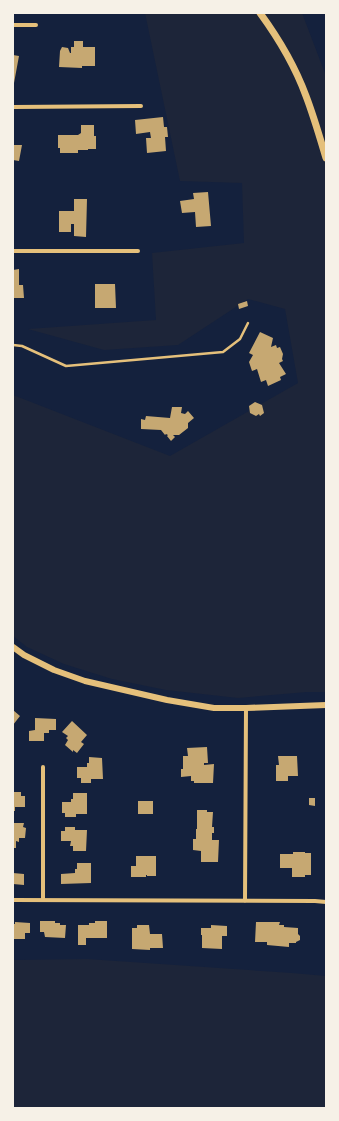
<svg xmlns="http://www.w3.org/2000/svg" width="339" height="1121" font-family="Barlow,sans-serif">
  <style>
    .green { fill: #1d2539 }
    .building { fill: #c6a872 }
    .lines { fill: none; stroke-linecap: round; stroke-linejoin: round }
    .service { stroke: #e5c07b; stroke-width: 2.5 }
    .minor { stroke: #e5c07b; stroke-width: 4 }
    .tertiary { stroke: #e5c07b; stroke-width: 6 }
    .secondary { stroke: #e5c07b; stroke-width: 7 }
  </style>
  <rect width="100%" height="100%" fill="#14213d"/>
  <path class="green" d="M145 13H302L326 76V692H307L238 698 166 690 112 679 64 664 27 647 13 636V395L170 456 298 383 285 309 248 299 178 345 104 350 28 329 156 320 152 253 244 243 242 183 180 181Z
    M87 959 292 973 326 976V1108H13V960Z"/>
  <path class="building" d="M74 41H83V47H95V66H82V68L59 67 60 51 62 47 68 48 70 53H71V47H74Z
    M13 55 19 56 14 83H13Z
    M163 117 164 127H167L168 137H165L166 151 147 153 146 138H151L150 132 136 134 135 120Z
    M81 125H94V136H96V149H88V150H78V153H60V148H58V135H78L81 133Z
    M13 145H22L19 161 13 160Z
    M208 192 211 226 196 227 195 212 182 213 180 201 194 199 193 193Z
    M74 199H87L86 237 74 236V224H71V232H59V211H74Z
    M19 269V285H23L24 298H13V270Z
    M95 284H115L116 308H95Z
    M247 301 248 306 239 309 238 304Z
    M260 332 273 338 271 347 276 345 277 348 280 347 283 354 282 359 283 361 279 363 286 374 280 377 281 380 268 386 266 380 261 382 257 369 252 371 249 362 253 355 249 353Z
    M255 402 262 405 264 413 260 416 259 414 256 416 250 413 249 406Z
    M172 407H182L181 413 185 414 188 411 194 418 188 423V428L179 435H173L175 437 171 441 167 436 168 435 166 434 165 435 161 430 141 429V419L145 420 146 416 170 418Z
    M13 710 20 716 13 725Z
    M35 718 56 719V730H49V733H44V741H29V731L35 730Z
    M72 721 87 735 81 742 84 744 77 753 73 750V752L65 745 68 740 66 738 68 736 62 732Z
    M207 747 208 763H204V765L214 764 213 783H194V781H191V776L181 777V769H183V756H188L187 748Z
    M278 756H297L298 776H288V781H276V765H279Z
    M89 757 102 758 103 779H91V783H81V778H77V767H87V763H89Z
    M13 792H21V796H25V807H15V811H13Z
    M73 793H87V814H76V817H65V813H62V802H71V799H73Z
    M309 798H315V806L309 805Z
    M138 801H153V814H138Z
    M197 810H207V812H213L212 827H214V833H212V840H219L218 862H201V851L193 850V839H196V829H197Z
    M13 823H24L23 827 26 828 25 838H19V842L16 841V848H13Z
    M65 827H75V830H87L86 851H73V846H70L71 841H61V831H65Z
    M293 852H305V853H311V875H305V877H292V868H280V854H293Z
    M136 856H156V876H147V875H146V877H131V866H136Z
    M77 863H91V883L61 884V874L75 873V869H77Z
    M13 873 24 874V885L13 884Z
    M40 921H55V923H60V925H66L65 938 45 937 44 932H40Z
    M95 921H107V938H86V945H78V925H89V923H95Z
    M15 922 30 923V933H25V939H13V924H15Z
    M256 922H280L279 925H284V927L298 928V934L300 936V940L296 942V943H289V947L267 945V942H255Z
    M137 925H149L150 934H162L163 948H150V950L132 949V928H137Z
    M211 925 227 926V936H222V949L202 948V935H201V928H211Z"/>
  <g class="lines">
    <path class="service" d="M13 345 22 346 66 366 223 352 240 339 248 323"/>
    <path class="minor" d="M13 25H36
      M13 107 141 106
      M13 251H138
      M13 900 315 901 326 902
      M43 900V767
      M245 901 246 708"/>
    <path class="tertiary" d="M13 647 24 655 54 670 85 681 167 700 214 708H246L326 705"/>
    <path class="secondary" d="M260 13C279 39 295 66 306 96 314 117 320 138 326 158"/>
  </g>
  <rect width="339" height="1121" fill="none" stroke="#f6f1e7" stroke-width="28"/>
</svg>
